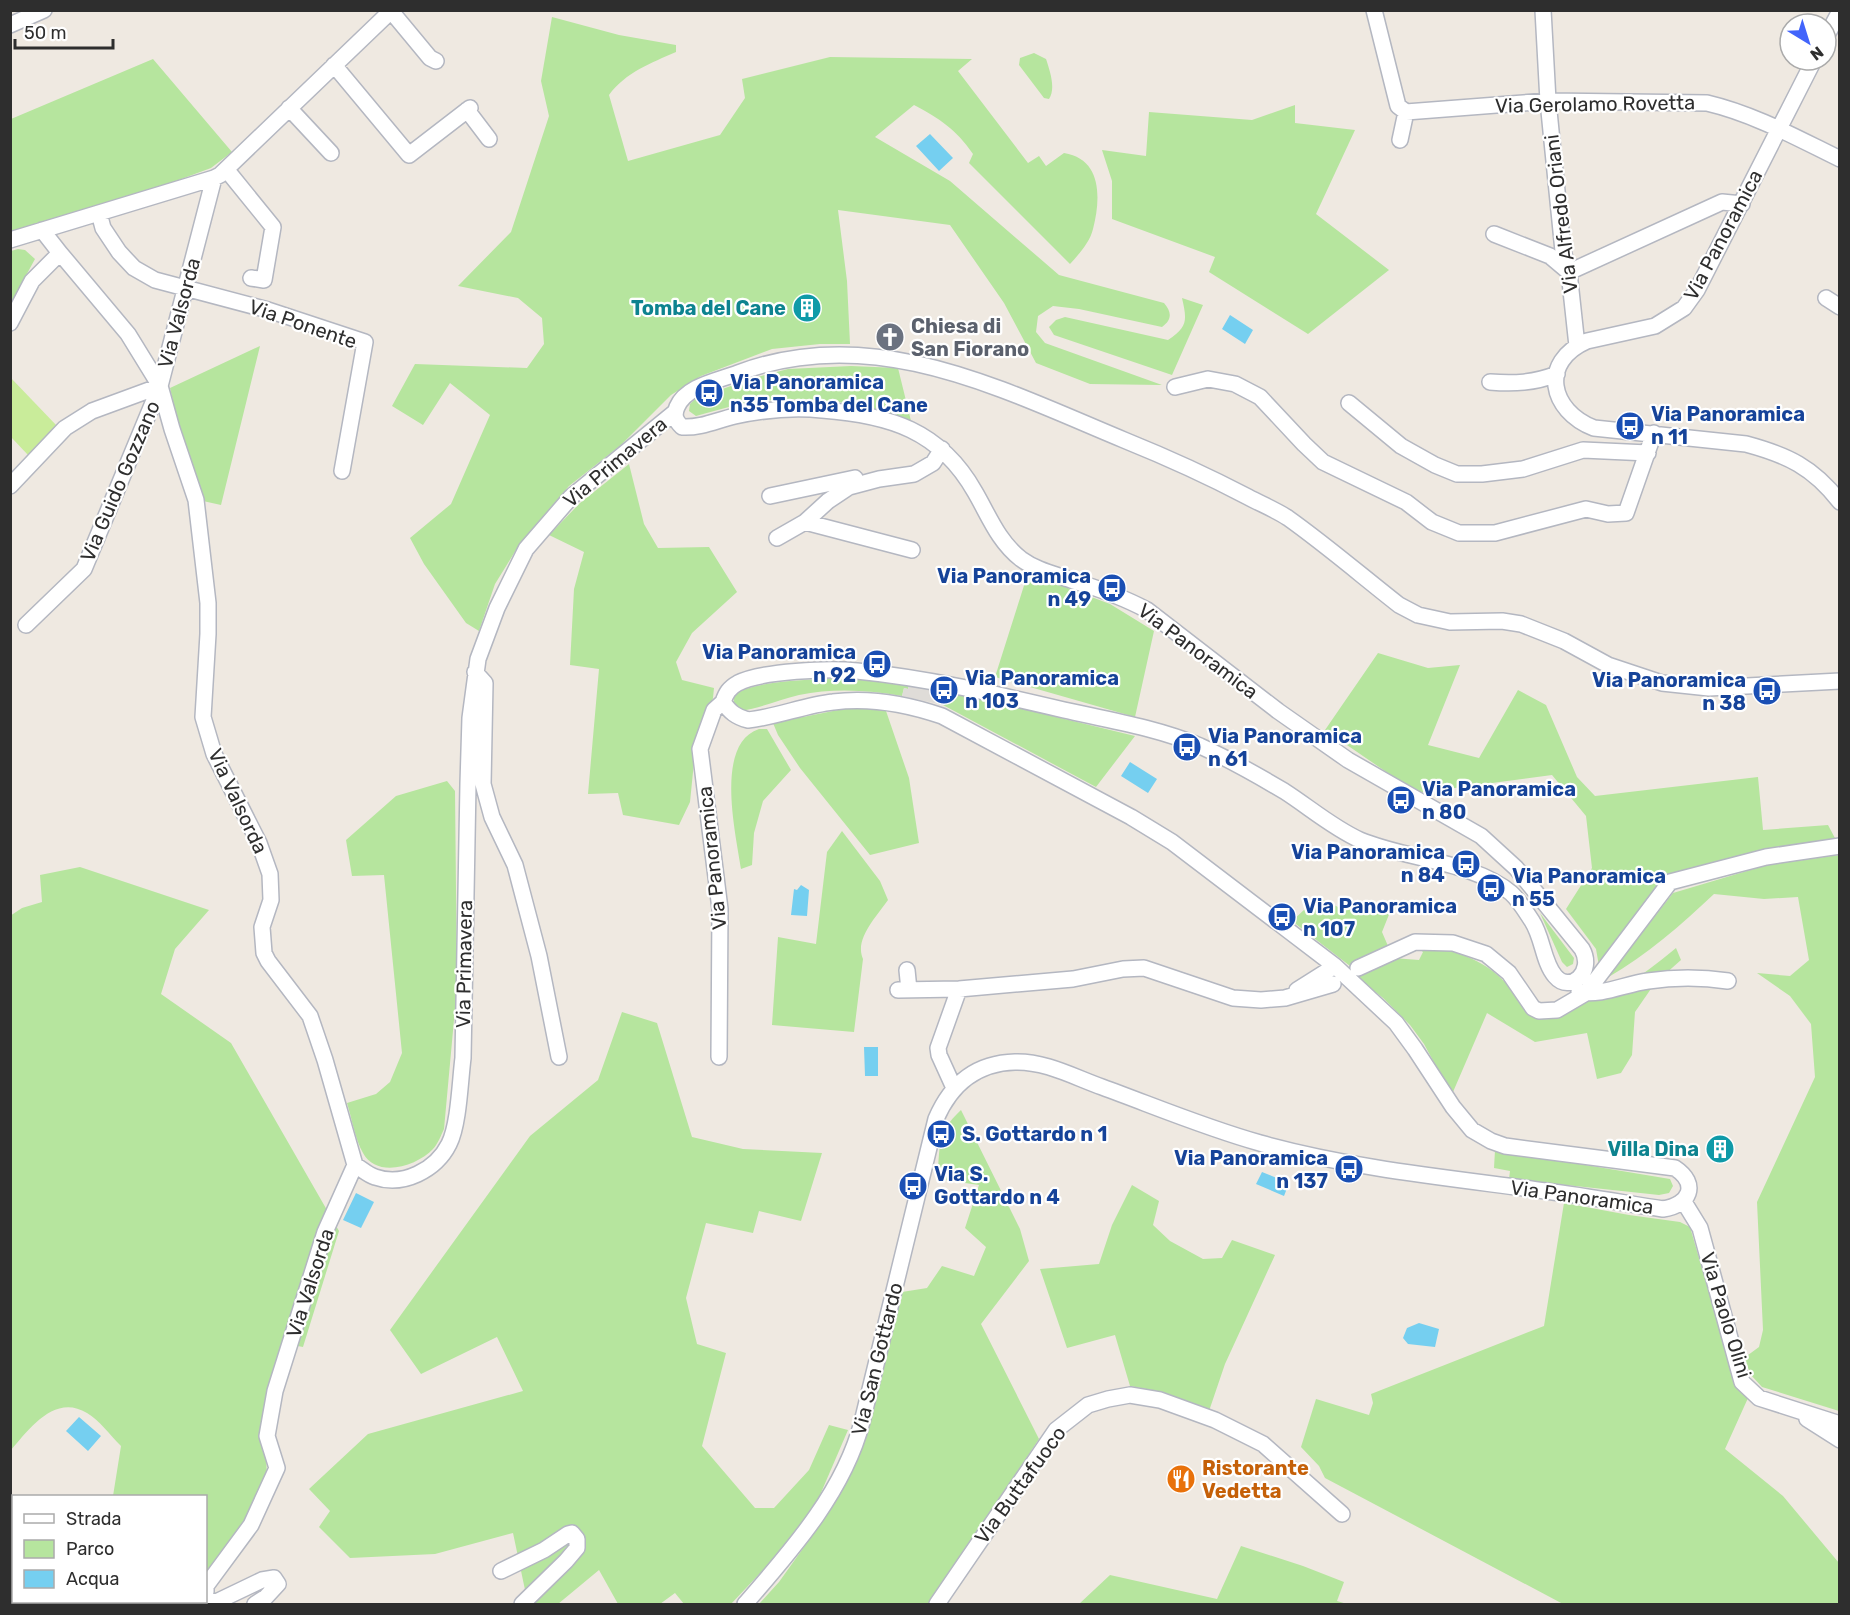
<svg xmlns="http://www.w3.org/2000/svg" width="1850" height="1615" font-family="Rubik,sans-serif">
  <style>
    .green { fill: #b6e59e }
    .pitch { fill: #c9ec9a }
    .plaza { fill: #dfdcd8 }
    .water { fill: #75cff0 }
    .lines { fill: none; stroke-linecap: round; stroke-linejoin: round }
    .minor-casing { stroke: #b4b7c1; stroke-width: 18 }
    .minor { stroke: #fff; stroke-width: 15 }
    .labels { text-anchor: middle; stroke-width: 4.5; stroke-linejoin: round; paint-order: stroke }
    .street-label { font-size: 20px; fill: #2e2e2e; stroke: #fff }
    .culture-label { font-size: 20px; font-weight: bold; fill: #0d838f; stroke: #fff; text-anchor: end }
    .worship-label { font-size: 20px; font-weight: bold; fill: #5b616d; stroke: #fff; text-anchor: start }
    .transit-label { font-size: 20px; font-weight: bold; fill: #164399; stroke: #fff; text-anchor: start }
    .food-label { font-size: 20px; font-weight: bold; fill: #c56008; stroke: #fff; text-anchor: start }
  </style>
  <rect width="100%" height="100%" fill="#efe9e1"/>
  <path class="green" d="M552 17 619 35 676 45V52C651 63 626 72 609 95L628 161 720 135 745 98 742 79 830 57 972 59 958 71 1028 163 1039 156 1046 166 1064 153C1102 159 1101 198 1093 229 1090 242 1079 254 1070 264L969 163 973 154C956 129 940 119 914 105L875 137 950 181 1059 275 1164 303C1172 312 1172 320 1162 327L1079 309 1053 306 1038 316 1036 332 1045 343 1162 385 1090 384 1036 363 1004 303 950 225 838 210 847 281 850 344H820L772 349 701 376 671 395 621 445 569 486 519 545 495 584 479 631 466 623 424 564 410 538 451 504 490 415 450 383 423 425 392 406 415 364 527 368 544 344 542 318 518 298 458 286 511 232 549 116 541 81Z
    M1034 53 1046 59C1050 71 1056 89 1049 99L1044 98 1019 65 1020 58Z
    M153 59 232 152 211 168 122 201 11 234V119Z
    M1295 105V123L1355 130 1316 214 1389 270 1308 334 1209 272 1215 257 1112 219V181L1102 150 1146 156 1149 112 1252 120Z
    M18 249 25 250 35 259 11 303V251Z
    M1182 298 1203 305 1172 375 1054 335 1049 327 1056 320 1065 317 1168 340C1188 327 1187 320 1182 298Z
    M260 346 221 505 203 501 197 479 182 440 170 388Z
    M851 366 898 368 911 421C862 402 807 395 755 402 735 404 715 411 696 416L689 411 690 404 695 399 750 379 788 369Z
    M629 464 644 524 658 548 709 547 737 592 692 633 676 662 682 680 714 688 713 698 694 762 690 802 679 825 623 815 618 793 588 794 599 669 570 665 574 589 584 552 549 535 580 503Z
    M1028 573 1110 604 1154 631 1135 717 995 677Z
    M1378 653 1428 668 1460 665 1428 745 1479 758 1518 690 1546 705 1577 777 1595 796 1758 777 1763 830 1828 825 1836 840 1667 877 1599 966 1596 949 1566 909 1592 868 1586 816 1552 775 1417 793 1325 730Z
    M857 678 909 684 908 689 904 688 902 696C869 690 833 688 799 695 779 700 760 708 740 711L734 707V695C752 679 831 679 857 678Z
    M942 692 986 698 1002 704 1135 736 1096 787 943 705 946 696 942 695Z
    M885 708 909 778 919 843 870 855 800 768 778 735 773 723 843 709Z
    M759 729H767L791 770 763 801 754 833 752 865 741 869C736 834 714 744 759 729Z
    M447 781 455 791 457 987 444 1129C441 1135 438 1144 433 1149 417 1166 377 1179 363 1153 355 1139 352 1119 347 1103L376 1094 390 1082 402 1053 384 875 352 876 346 840 396 796Z
    M842 831 880 881 888 900C877 916 854 939 863 959L854 1032 772 1025 778 937 816 944 827 852Z
    M1839 855V1411L1762 1387 1751 1375 1744 1358 1759 1347 1763 1330 1757 1202 1815 1077 1811 1024 1790 996 1757 973 1790 976 1809 960 1798 897 1764 899 1714 894C1681 925 1647 955 1607 978L1673 893 1767 865Z
    M80 867 209 910 175 949 161 994 231 1043 339 1231 303 1347 282 1343 265 1427 267 1479 248 1526 206 1573V1496H113L121 1446C110 1435 99 1420 87 1413 55 1393 29 1429 11 1450L10 916 22 908 42 902 40 875Z
    M1318 897 1342 909 1390 912 1382 932 1388 946 1350 966 1292 921Z
    M1540 913 1574 958 1573 964 1567 967 1562 962Z
    M1417 947C1452 948 1483 958 1508 985 1516 995 1525 1015 1539 1018 1555 1023 1568 1011 1581 1003 1593 997 1607 995 1620 988 1640 977 1658 963 1676 948L1681 960 1655 983 1635 1012 1632 1055 1621 1073 1597 1079 1587 1033 1535 1042 1487 1013 1453 1092 1437 1068 1424 1044 1410 1025 1383 998 1355 976 1393 958 1419 960 1423 952Z
    M622 1012 657 1023 692 1137 743 1149 822 1153 801 1221 759 1211 753 1233 706 1223 686 1298 697 1344 726 1353 702 1446 755 1508H774L809 1470 829 1425 848 1430 817 1502 782 1550 731 1604H684L675 1593 660 1604H618L599 1570 558 1604H528L513 1533 435 1554 350 1558 319 1527 330 1511 309 1489 368 1434 523 1391 497 1337 421 1374 390 1330 530 1136 598 1080Z
    M961 1110 1020 1229 1029 1261 981 1324 1039 1439 929 1604H759L779 1582 814 1533 843 1484 867 1433 902 1292 927 1288 942 1266 974 1276 986 1247 965 1228 979 1185 937 1179C941 1147 935 1134 961 1110Z
    M1495 1150 1670 1179 1673 1186 1669 1193 1659 1195 1509 1179 1510 1171 1494 1168Z
    M1132 1185 1159 1201 1153 1225 1170 1241 1203 1259 1222 1258 1232 1240 1275 1255 1225 1364 1209 1411 1163 1392 1130 1386 1115 1335 1067 1348 1040 1269 1099 1264 1112 1225Z
    M1564 1203 1629 1215 1680 1222 1690 1227 1735 1381 1748 1398 1725 1449 1783 1496 1839 1563V1604H1563L1325 1478 1319 1466 1301 1447 1316 1399 1369 1415 1373 1403 1371 1394 1544 1326Z
    M1241 1546 1303 1566 1344 1582 1337 1601 1347 1604H1079L1110 1575 1217 1599Z
    M207 1589 223 1596 231 1604H44L47 1602H206Z"/>
  <path class="pitch" d="M10 377 57 426 28 455 11 437Z"/>
  <path class="plaza" d="M909 684 942 692V695L946 696 943 705 902 696 904 688 908 689Z"/>
  <path class="water" d="M930 134 953 158 939 171 916 146Z
    M1230 315 1253 330 1245 344 1222 329Z
    M1130 762 1157 779 1148 793 1121 776Z
    M801 885 809 890 807 916 791 915 794 889 797 890Z
    M864 1047H878V1076H865Z
    M1262 1172 1289 1183 1284 1196 1256 1184Z
    M356 1193 374 1202 361 1228 343 1220Z
    M1419 1323 1439 1329 1435 1347 1408 1344 1403 1338 1407 1328Z
    M79 1417 101 1436 88 1451 66 1431Z"/>
  <g class="lines">
    <g class="minor-casing">
      <path id="minor" d="M1374 10 1398 106 1406 112 1400 140
        M1543 10 1548 101 1563 251 1569 272 1577 346
        M391 11 430 58 436 61
        M10 25 44 10
        M1826 37 1840 11
        M1814 60 1697 290 1684 308 1655 326 1587 341C1539 362 1550 411 1594 428L1746 444C1787 455 1813 467 1840 502
        M334 65 409 155 470 108
        M289 108 331 153
        M467 110 489 139
        M1406 112 1548 101 1707 103C1754 114 1797 138 1840 159
        M226 169 273 227 264 280 251 278
        M99 213 103 228 119 252 134 268 155 280 268 310 365 342 342 471
        M1494 234 1550 256 1569 272 1722 202 1742 204
        M10 240 214 178 220 175 392 10
        M60 253 128 334 160 386 172 429 196 500 208 603V634L203 717 214 754 259 843 270 874 271 900 262 927 264 953 268 961 310 1016 325 1060 355 1165 325 1232 275 1391 267 1436 277 1468 251 1525 206 1586V1592
        M1826 298 1840 307
        M10 323 32 281 60 253 42 230
        M1490 382C1514 384 1534 383 1557 374
        M1175 387 1208 379 1235 384 1260 397 1304 444 1323 462 1406 502 1432 522 1459 533H1495L1586 509 1608 514 1626 513 1654 433
        M1349 403 1401 446 1435 465 1457 474H1482L1523 469 1583 450 1648 453
        M10 486 65 428 92 411 160 386
        M770 496 855 478
        M805 522 912 550
        M777 538 805 522 828 501 849 487 879 479 914 474 933 463 942 449
        M26 625 84 569 160 386 214 178
        M475 672 485 683 483 784 492 817 515 865 539 956 559 1057
        M1358 968 1415 942 1453 943 1486 954 1509 973 1533 1008 1539 1011 1557 1010 1586 993 1670 882 1766 857 1840 846
        M907 970 909 990
        M898 990 959 989 1073 979 1123 969 1144 968 1233 998 1261 1000 1285 998 1333 984
        M1297 990 1335 966
        M1579 992C1602 996 1625 984 1648 981 1675 977 1701 977 1728 981
        M719 1057 720 909 700 749 714 710 723 702
        M954 1088 939 1055 938 1048 959 989
        M355 1165C362 1169 368 1175 375 1177 403 1187 436 1170 449 1144 459 1124 460 1081 463 1058L468 784 470 718 478 659 497 608 526 549 571 497 675 412
        M1684 1202 1700 1228 1742 1382 1759 1398 1840 1424
        M1807 1419 1840 1440
        M501 1571 544 1550 568 1534 572 1533 577 1539V1548L566 1561 522 1604
        M206 1597 214 1603 262 1580 274 1578 278 1584 266 1597 255 1604
        M745 1604C791 1551 844 1492 862 1422L936 1119C951 1084 976 1063 1015 1062 1045 1061 1074 1077 1102 1087 1154 1106 1206 1128 1260 1143 1354 1169 1450 1178 1546 1191 1585 1196 1624 1203 1663 1209 1690 1205 1699 1184 1675 1168L1505 1146 1491 1141 1472 1130 1453 1107 1415 1049 1396 1023 1335 966 1172 842 1131 817 942 716C907 704 871 697 833 702 805 705 777 717 748 720 736 717 730 712 723 702 726 693 729 688 738 683 761 671 830 668 857 671 927 678 996 694 1064 710 1109 720 1157 728 1200 746 1229 759 1257 775 1284 791 1309 807 1333 828 1360 840 1405 859 1475 862 1511 893 1519 900 1526 912 1532 921 1543 938 1543 962 1555 976 1570 994 1595 972 1582 949L1516 868 1481 836 1348 760 1278 711 1147 610C1123 597 1097 588 1071 580 1054 574 1036 570 1021 559 998 541 989 516 975 492 940 430 889 415 822 410 793 407 763 410 735 416 717 420 702 428 682 427 676 421 673 416 677 407 686 386 717 381 738 373 873 322 1001 389 1124 440 1166 457 1208 476 1248 497 1261 504 1276 510 1288 518 1326 545 1362 576 1399 605L1418 615 1450 622 1502 621 1521 624 1564 641 1608 665 1662 683 1709 688 1840 681
        M937 1604 1056 1430 1088 1405 1108 1399 1130 1395 1160 1400 1215 1420 1263 1444 1342 1514"/>
    </g>
    <use href="#minor" class="minor"/>
  </g>
  <defs>
    <g id="building-disc" transform="scale(1.5)"><circle r="9.5" fill="#0f9aa8" stroke="#fff"/><path d="M-4-6H4V6H1V3H-1V6H-4ZM-2.5-4.3h1.7v1.8h-1.7ZM.8-4.3h1.7v1.8H.8ZM-2.5-1h1.7V.8h-1.7ZM.8-1h1.7V.8H.8Z" fill="#fff"/></g>
    <g id="church-disc" transform="scale(1.5)"><circle r="9.5" fill="#6b7280" stroke="#fff"/><path d="M-1.2-6h2.4v3.5h3.3v2.4h-3.3V6h-2.4V-.1h-3.3v-2.4h3.3Z" fill="#fff"/></g>
    <g id="bus-disc" transform="scale(1.5)"><circle r="9.5" fill="#1a4fb4" stroke="#fff"/><path d="M-5-6H5V4H4V6H2V4H-2V6H-4V4H-5ZM-3.5-4V0h7V-4ZM-3.5 1.2v1.5H-2V1.2ZM2 1.2v1.5H3.5V1.2Z" fill="#fff"/></g>
    <g id="restaurant-disc" transform="scale(1.5)"><circle r="9.5" fill="#e8710a" stroke="#fff"/><path d="M-5-6h1v4h1v-4h1v4h1v-4h1v5L-1.5 .5V6h-2V.5L-5-1ZM5-6V6H3V1.5H1.5Q1.5-4 5-6Z" fill="#fff"/></g>
  </defs>
  <g fill-rule="evenodd">
    <use href="#building-disc" x="807" y="308"/>
    <use href="#church-disc" x="890" y="337"/>
    <use href="#bus-disc" x="709" y="393"/>
    <use href="#bus-disc" x="1630" y="426"/>
    <use href="#bus-disc" x="1112" y="588"/>
    <use href="#bus-disc" x="877" y="664"/>
    <use href="#bus-disc" x="944" y="690"/>
    <use href="#bus-disc" x="1767" y="691"/>
    <use href="#bus-disc" x="1187" y="747"/>
    <use href="#bus-disc" x="1401" y="800"/>
    <use href="#bus-disc" x="1466" y="864"/>
    <use href="#bus-disc" x="1491" y="888"/>
    <use href="#bus-disc" x="1282" y="917"/>
    <use href="#bus-disc" x="941" y="1134"/>
    <use href="#building-disc" x="1720" y="1149"/>
    <use href="#bus-disc" x="1349" y="1169"/>
    <use href="#bus-disc" x="913" y="1186"/>
    <use href="#restaurant-disc" x="1181" y="1479"/>
  </g>
  <g class="labels">
    <g class="street-label">
      <text transform="translate(1595 104) rotate(-1)" y="7">Via Gerolamo Rovetta</text>
      <text transform="translate(1561 214) rotate(-97)" y="7">Via Alfredo Oriani</text>
      <text transform="translate(1723 235) rotate(-62)" y="7">Via Panoramica</text>
      <text transform="translate(179 313) rotate(-75)" y="7">Via Valsorda</text>
      <text transform="translate(303 324) rotate(19)" y="7">Via Ponente</text>
      <text transform="translate(615 462) rotate(-40)" y="7">Via Primavera</text>
      <text transform="translate(120 481) rotate(-67)" y="7">Via Guido Gozzano</text>
      <text transform="translate(1198 651) rotate(37)" y="7">Via Panoramica</text>
      <text transform="translate(238 801) rotate(65)" y="7">Via Valsorda</text>
      <text transform="translate(712 858) rotate(-96)" y="7">Via Panoramica</text>
      <text transform="translate(464 964) rotate(-89)" y="7">Via Primavera</text>
      <text transform="translate(1582 1197) rotate(8)" y="7">Via Panoramica</text>
      <text transform="translate(310 1283) rotate(-72)" y="7">Via Valsorda</text>
      <text transform="translate(1726 1315) rotate(73)" y="7">Via Paolo Olini</text>
      <text transform="translate(877 1359) rotate(-76)" y="7">Via San Gottardo</text>
      <text transform="translate(1020 1485) rotate(-54)" y="7">Via Buttafuoco</text>
    </g>
    <g class="culture-label">
      <text x="786" y="315">Tomba del Cane</text>
      <text x="1699" y="1156">Villa Dina</text>
    </g>
    <g class="worship-label">
      <text x="911" y="333">Chiesa di<tspan x="911" dy="23">San Fiorano</tspan></text>
    </g>
    <g class="transit-label">
      <text x="730" y="389">Via Panoramica<tspan x="730" dy="23">n35 Tomba del Cane</tspan></text>
      <text x="1651" y="421">Via Panoramica<tspan x="1651" dy="23">n 11</tspan></text>
      <text x="1091" y="583" text-anchor="end">Via Panoramica<tspan x="1091" dy="23">n 49</tspan></text>
      <text x="856" y="659" text-anchor="end">Via Panoramica<tspan x="856" dy="23">n 92</tspan></text>
      <text x="965" y="685">Via Panoramica<tspan x="965" dy="23">n 103</tspan></text>
      <text x="1746" y="687" text-anchor="end">Via Panoramica<tspan x="1746" dy="23">n 38</tspan></text>
      <text x="1208" y="743">Via Panoramica<tspan x="1208" dy="23">n 61</tspan></text>
      <text x="1422" y="796">Via Panoramica<tspan x="1422" dy="23">n 80</tspan></text>
      <text x="1445" y="859" text-anchor="end">Via Panoramica<tspan x="1445" dy="23">n 84</tspan></text>
      <text x="1512" y="883">Via Panoramica<tspan x="1512" dy="23">n 55</tspan></text>
      <text x="1303" y="913">Via Panoramica<tspan x="1303" dy="23">n 107</tspan></text>
      <text x="962" y="1141">S. Gottardo n 1</text>
      <text x="1328" y="1165" text-anchor="end">Via Panoramica<tspan x="1328" dy="23">n 137</tspan></text>
      <text x="934" y="1181">Via S.<tspan x="934" dy="23">Gottardo n 4</tspan></text>
    </g>
    <g class="food-label">
      <text x="1202" y="1475">Ristorante<tspan x="1202" dy="23">Vedetta</tspan></text>
    </g>
  </g>
  <rect width="1850" height="1615" fill="none" stroke="#2e2e2e" stroke-width="24"/>
  <rect x="12" y="1495" width="195" height="108" fill="#ffffff" stroke="#ababab" stroke-width="1.5"/>
  <rect x="24" y="1514" width="30" height="9" fill="#ffffff" stroke="#ababab" stroke-width="1.5"/>
  <text x="66" y="1525" font-size="18" fill="#2e2e2e">Strada</text>
  <rect x="24" y="1540" width="30" height="18" fill="#b6e59e" stroke="#ababab" stroke-width="1.5"/>
  <text x="66" y="1555" font-size="18" fill="#2e2e2e">Parco</text>
  <rect x="24" y="1570" width="30" height="18" fill="#75cff0" stroke="#ababab" stroke-width="1.5"/>
  <text x="66" y="1585" font-size="18" fill="#2e2e2e">Acqua</text>
  <g transform="translate(1808 42) rotate(142)"><circle r="28" fill="#ffffff" stroke="#ababab" stroke-width="1.5"/>
  <path d="M0-4.5L10 22L0 15L-10 22Z" fill="#4264fb"/>
  <text y="-9" font-size="16" font-weight="bold" text-anchor="middle" fill="#2e2e2e">N</text>
  </g>
  <path d="M15 39v9h98v-9" fill="none" stroke="#2e2e2e" stroke-width="3"/>
  <text x="24" y="39" font-size="18" fill="#2e2e2e" stroke="#ffffff" stroke-width="4.5" paint-order="stroke">50 m</text>
</svg>
